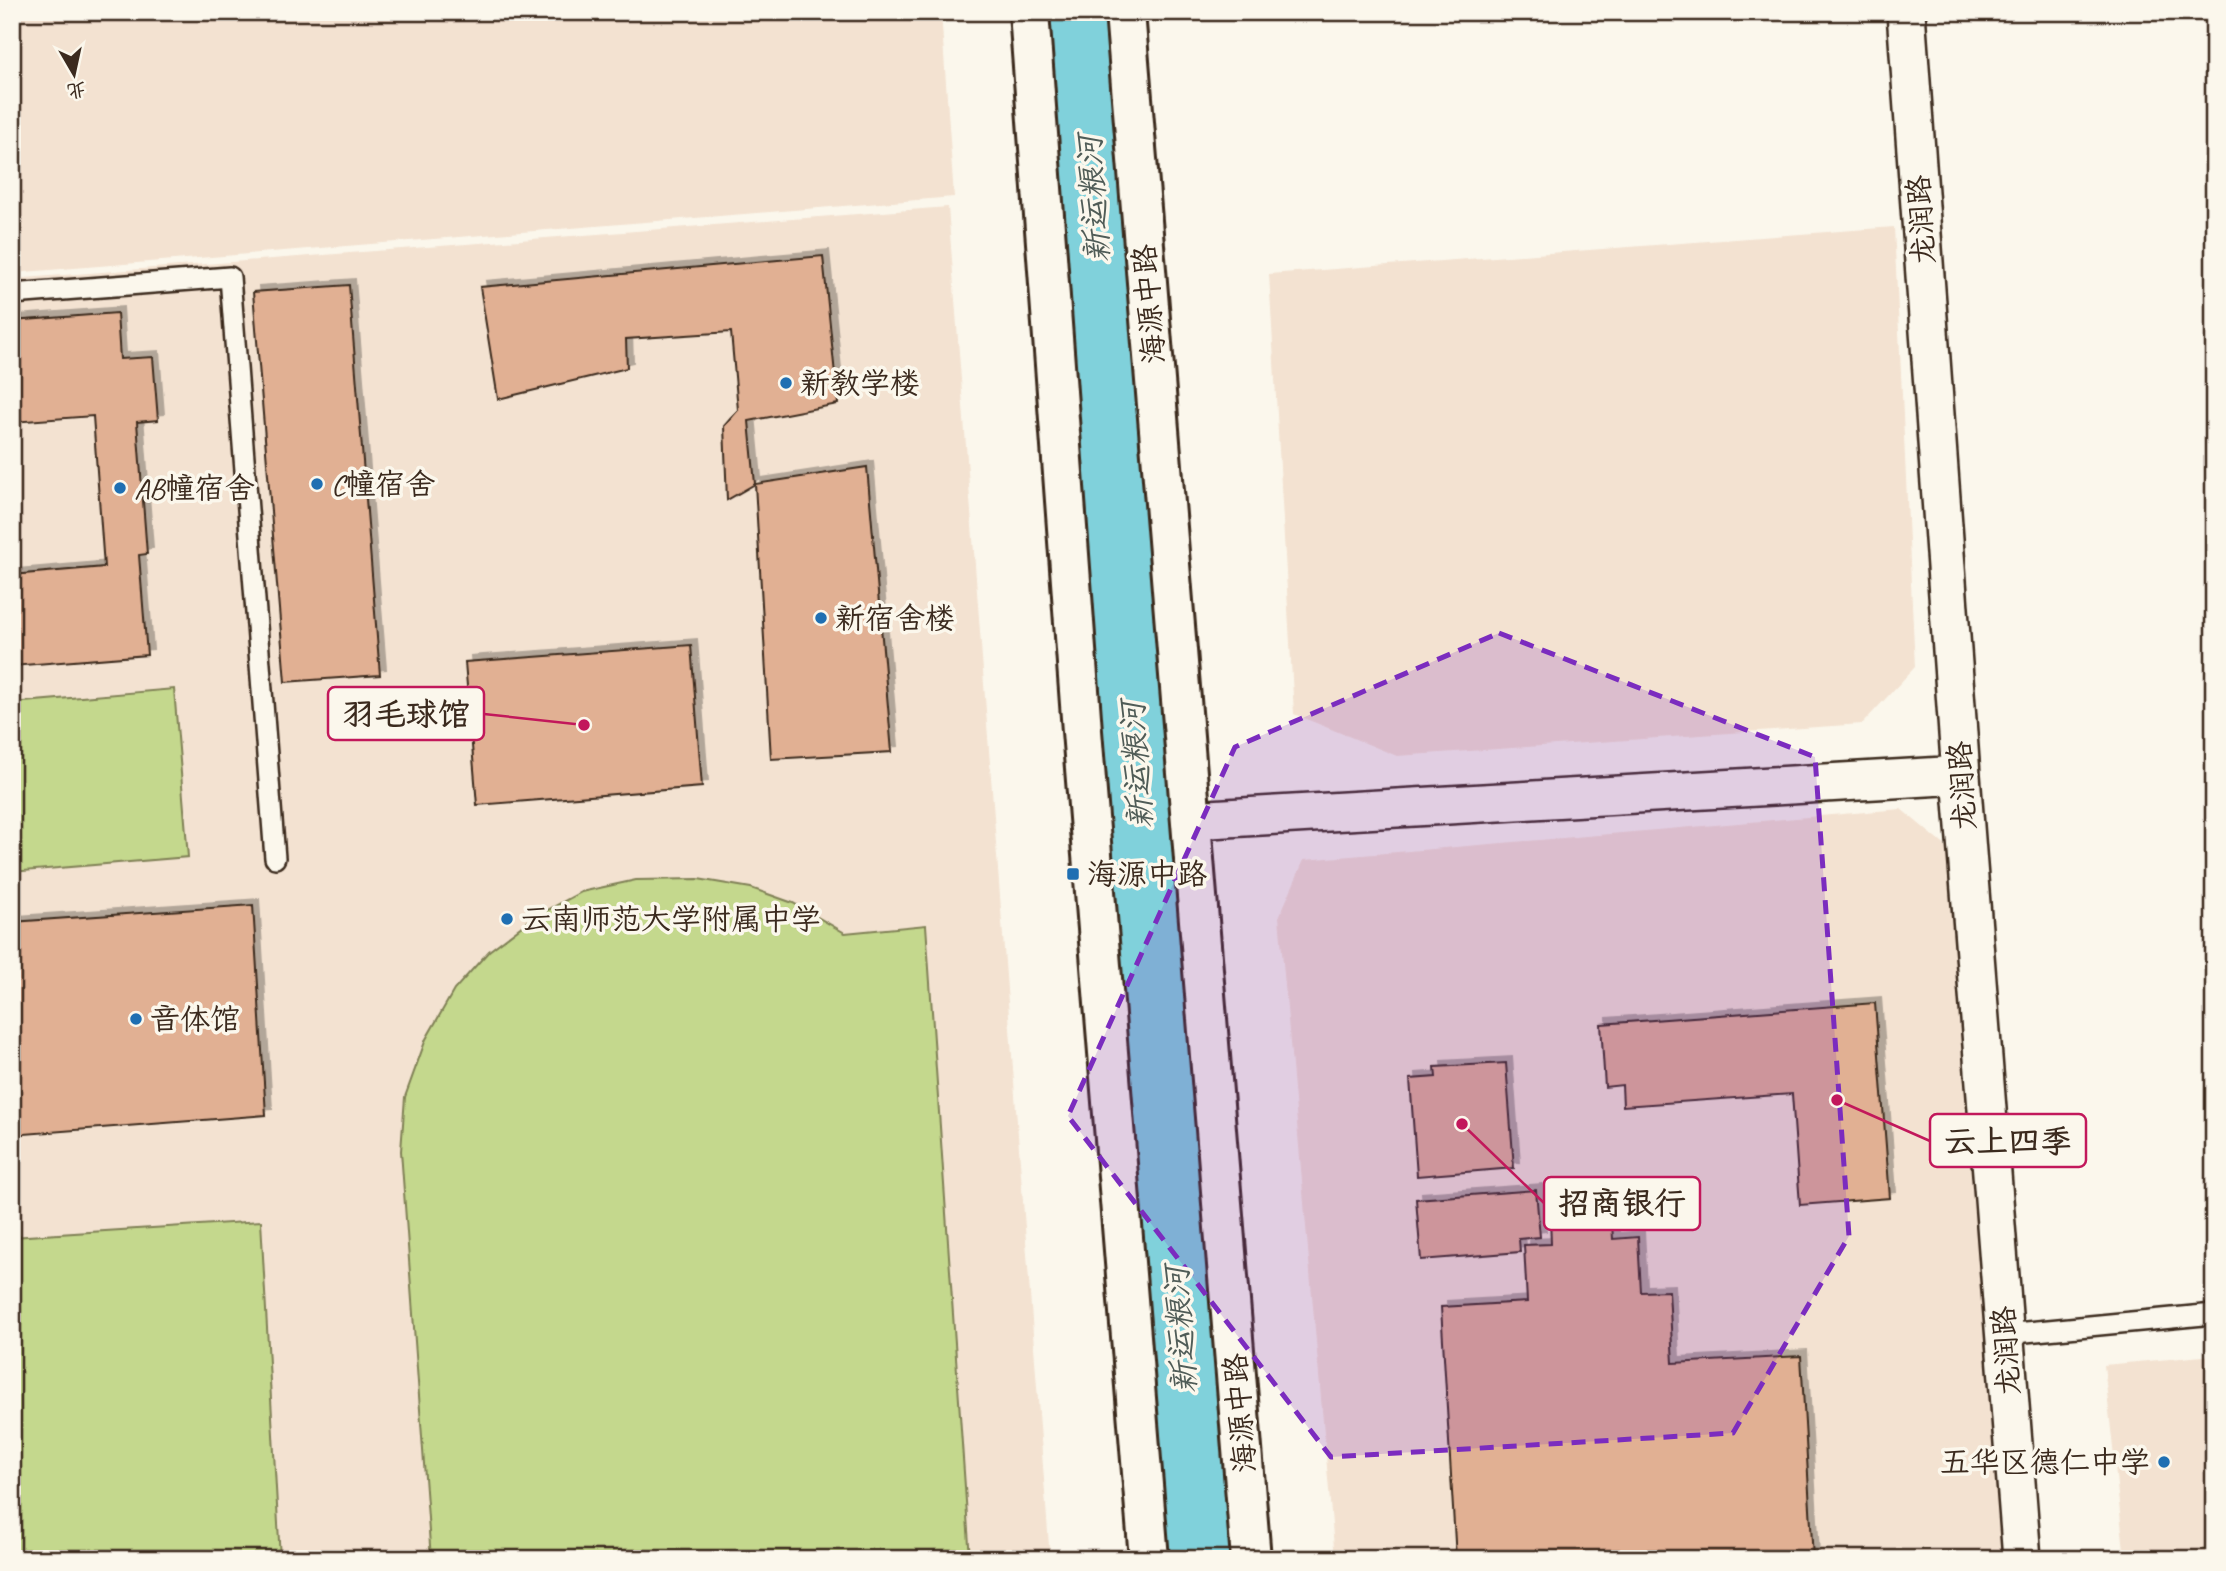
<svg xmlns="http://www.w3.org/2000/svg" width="2226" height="1571" font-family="Caveat,'LXGW WenKai TC',sans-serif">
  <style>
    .built { fill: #f3e2d1 }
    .green { fill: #c4d88d; stroke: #808156; stroke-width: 2 }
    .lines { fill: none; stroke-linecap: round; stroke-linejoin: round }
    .river { stroke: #80d1db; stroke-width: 66 }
    .building { fill: #e1b093; stroke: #3b2a1e; stroke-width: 2; filter: url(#shadow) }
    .service-casing { stroke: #3b2a1e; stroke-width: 24 }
    .minor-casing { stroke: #3b2a1e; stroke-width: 42 }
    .secondary-casing { stroke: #3b2a1e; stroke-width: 44 }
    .service { stroke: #fbf7ec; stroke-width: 19 }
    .minor { stroke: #fbf7ec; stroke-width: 37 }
    .secondary { stroke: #fbf7ec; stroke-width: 38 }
    .marked { fill: #7b2cbf; fill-opacity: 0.2; stroke: #7b2cbf; stroke-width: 5; stroke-dasharray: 14 9; stroke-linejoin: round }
    .poi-dot { fill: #1f6fb2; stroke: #fbf7ec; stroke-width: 2.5 }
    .labels { text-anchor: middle; stroke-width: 7; stroke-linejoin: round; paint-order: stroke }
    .street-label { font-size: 30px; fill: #3b2a1e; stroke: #fbf7ec }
    .poi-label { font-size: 30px; fill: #3b2a1e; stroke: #fbf7ec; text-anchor: start }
    .water-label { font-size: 32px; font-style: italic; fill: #505c57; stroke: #fbf7ec }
    .leader { fill: none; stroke: #c2185b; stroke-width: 2.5 }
    .callout-dot { fill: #c2185b; stroke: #fbf7ec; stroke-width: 2.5 }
    .callout { fill: #fbf7ec; stroke: #c2185b; stroke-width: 2.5 }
    .callout-label { font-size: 32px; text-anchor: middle; font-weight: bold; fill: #3b2a1e }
  </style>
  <defs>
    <filter id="shadow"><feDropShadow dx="6" dy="-6" stdDeviation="0" flood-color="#0004"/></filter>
  </defs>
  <rect width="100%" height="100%" fill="#fbf7ec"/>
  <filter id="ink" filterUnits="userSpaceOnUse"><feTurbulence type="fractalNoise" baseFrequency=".0143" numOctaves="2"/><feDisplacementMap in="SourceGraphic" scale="14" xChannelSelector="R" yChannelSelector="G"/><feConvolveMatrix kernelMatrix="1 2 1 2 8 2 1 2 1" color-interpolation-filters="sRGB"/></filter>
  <g filter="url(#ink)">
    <path class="built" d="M12 12H941L954 197 12 273Z
      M948 207 1050 1559H12V279Z
      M1894 227 1915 667 1862 724 1397 756 1294 714 1269 274Z
      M1901 809 1977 872 2024 1559H1335L1279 917 1304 860Z
      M2214 1355V1559H2125L2104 1365Z"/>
    <path class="green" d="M174 689 188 857 12 872V703Z
      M698 879 751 888 793 903 845 933 926 925 970 1559H431L401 1151 405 1097 426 1039 454 990 489 951 531 919 581 892 636 880Z
      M261 1221 280 1559H12V1237Z"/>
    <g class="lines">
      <path class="river" d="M1079 12 1197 1559"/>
    </g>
    <path class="building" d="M823 256 838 404 749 421 755 484 727 500 724 426 738 410 731 332 626 339 627 368 498 399 480 287Z
      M349 285 380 675 285 682 253 292Z
      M117 313 120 359 153 357 158 420 137 422 147 554 139 555 147 655 12 666V575L104 567 93 416 12 422V321Z
      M867 467 892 752 771 759 755 484Z
      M691 645 702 787 477 805 465 662Z
      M253 905 266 1115 12 1135V922Z
      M1875 1003 1890 1198 1800 1205 1792 1094 1623 1106 1622 1085 1605 1087 1601 1024Z
      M1506 1063 1514 1168 1417 1176 1410 1079 1436 1077 1435 1067Z
      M1536 1190 1540 1237 1519 1239 1520 1252 1421 1260 1416 1199Z
      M1573 1200 1587 1202 1601 1208 1612 1222 1613 1239 1638 1237 1641 1292 1669 1291 1673 1363 1801 1356 1813 1559H1456L1441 1307 1527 1302 1524 1245 1551 1244 1550 1217 1562 1205Z"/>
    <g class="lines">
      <g class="service-casing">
        <path id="service" d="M12 294 230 277 275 858
          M2005 1334 2214 1314"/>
      </g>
      <g class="minor-casing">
        <path id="minor" d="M1906 12 1961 775 2022 1559
          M1192 820 1961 775"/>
      </g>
      <g class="secondary-casing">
        <path id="secondary" d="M1029 12 1082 731 1149 1559
          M1125 12 1251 1559"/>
      </g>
      <use href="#service" class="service"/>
      <use href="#minor" class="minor"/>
      <use href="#secondary" class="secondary"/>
    </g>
  </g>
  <path class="marked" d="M1499 633 1815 757 1849 1236 1733 1433 1331 1457 1068 1116 1235 747Z"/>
  <g class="poi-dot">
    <circle cx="786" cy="383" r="7"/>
    <circle cx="317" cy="484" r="7"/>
    <circle cx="120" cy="488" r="7"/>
    <circle cx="821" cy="618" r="7"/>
    <rect x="1066" y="867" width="14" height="14" rx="3.5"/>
    <circle cx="507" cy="919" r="7"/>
    <circle cx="136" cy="1019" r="7"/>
    <circle cx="2164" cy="1462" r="7"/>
  </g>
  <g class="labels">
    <g class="street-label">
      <text transform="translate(1921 220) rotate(-94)" y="10">龙润路</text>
      <text transform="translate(1149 304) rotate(-95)" y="10">海源中路</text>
      <text transform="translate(1962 786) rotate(-94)" y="10">龙润路</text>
      <text transform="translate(2006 1351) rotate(-94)" y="10">龙润路</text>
      <text transform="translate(1240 1413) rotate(-95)" y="10">海源中路</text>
    </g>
    <g class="poi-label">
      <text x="800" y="393">新教学楼</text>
      <text x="331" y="494">C幢宿舍</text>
      <text x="134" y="498">AB幢宿舍</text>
      <text x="835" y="628">新宿舍楼</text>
      <text x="1087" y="884">海源中路</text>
      <text x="521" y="929">云南师范大学附属中学</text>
      <text x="150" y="1029">音体馆</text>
      <text x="2150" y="1472" text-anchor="end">五华区德仁中学</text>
    </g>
    <g class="water-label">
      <text transform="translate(1093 199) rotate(-94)" y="11">新运粮河</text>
      <text transform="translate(1136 765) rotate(-94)" y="11">新运粮河</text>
      <text transform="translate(1180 1330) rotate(-94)" y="11">新运粮河</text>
    </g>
  </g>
  <path class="leader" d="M584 725L484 714M1837 1100L1930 1141M1462 1124L1544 1203"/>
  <g class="callout-dot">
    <circle cx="584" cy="725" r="7"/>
    <circle cx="1837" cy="1100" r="7"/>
    <circle cx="1462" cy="1124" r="7"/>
  </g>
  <g class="callout">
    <rect x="328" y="687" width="156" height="53" rx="7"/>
    <rect x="1930" y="1114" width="156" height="53" rx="7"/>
    <rect x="1544" y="1177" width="156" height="53" rx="7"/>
  </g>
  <g class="callout-label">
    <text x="406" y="725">羽毛球馆</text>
    <text x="2008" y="1152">云上四季</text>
    <text x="1622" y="1214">招商银行</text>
  </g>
  <rect width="2226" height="1571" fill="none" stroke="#fbf7ec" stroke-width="42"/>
  <rect x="21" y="21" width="2184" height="1529" fill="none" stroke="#3b2a1e" stroke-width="2.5" filter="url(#ink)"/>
  <g transform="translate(74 74) rotate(171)" stroke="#fbf7ec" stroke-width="5" paint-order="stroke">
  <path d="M0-5L12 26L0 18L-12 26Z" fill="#3b2a1e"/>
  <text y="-10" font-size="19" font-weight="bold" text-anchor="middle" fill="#3b2a1e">北</text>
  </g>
</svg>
